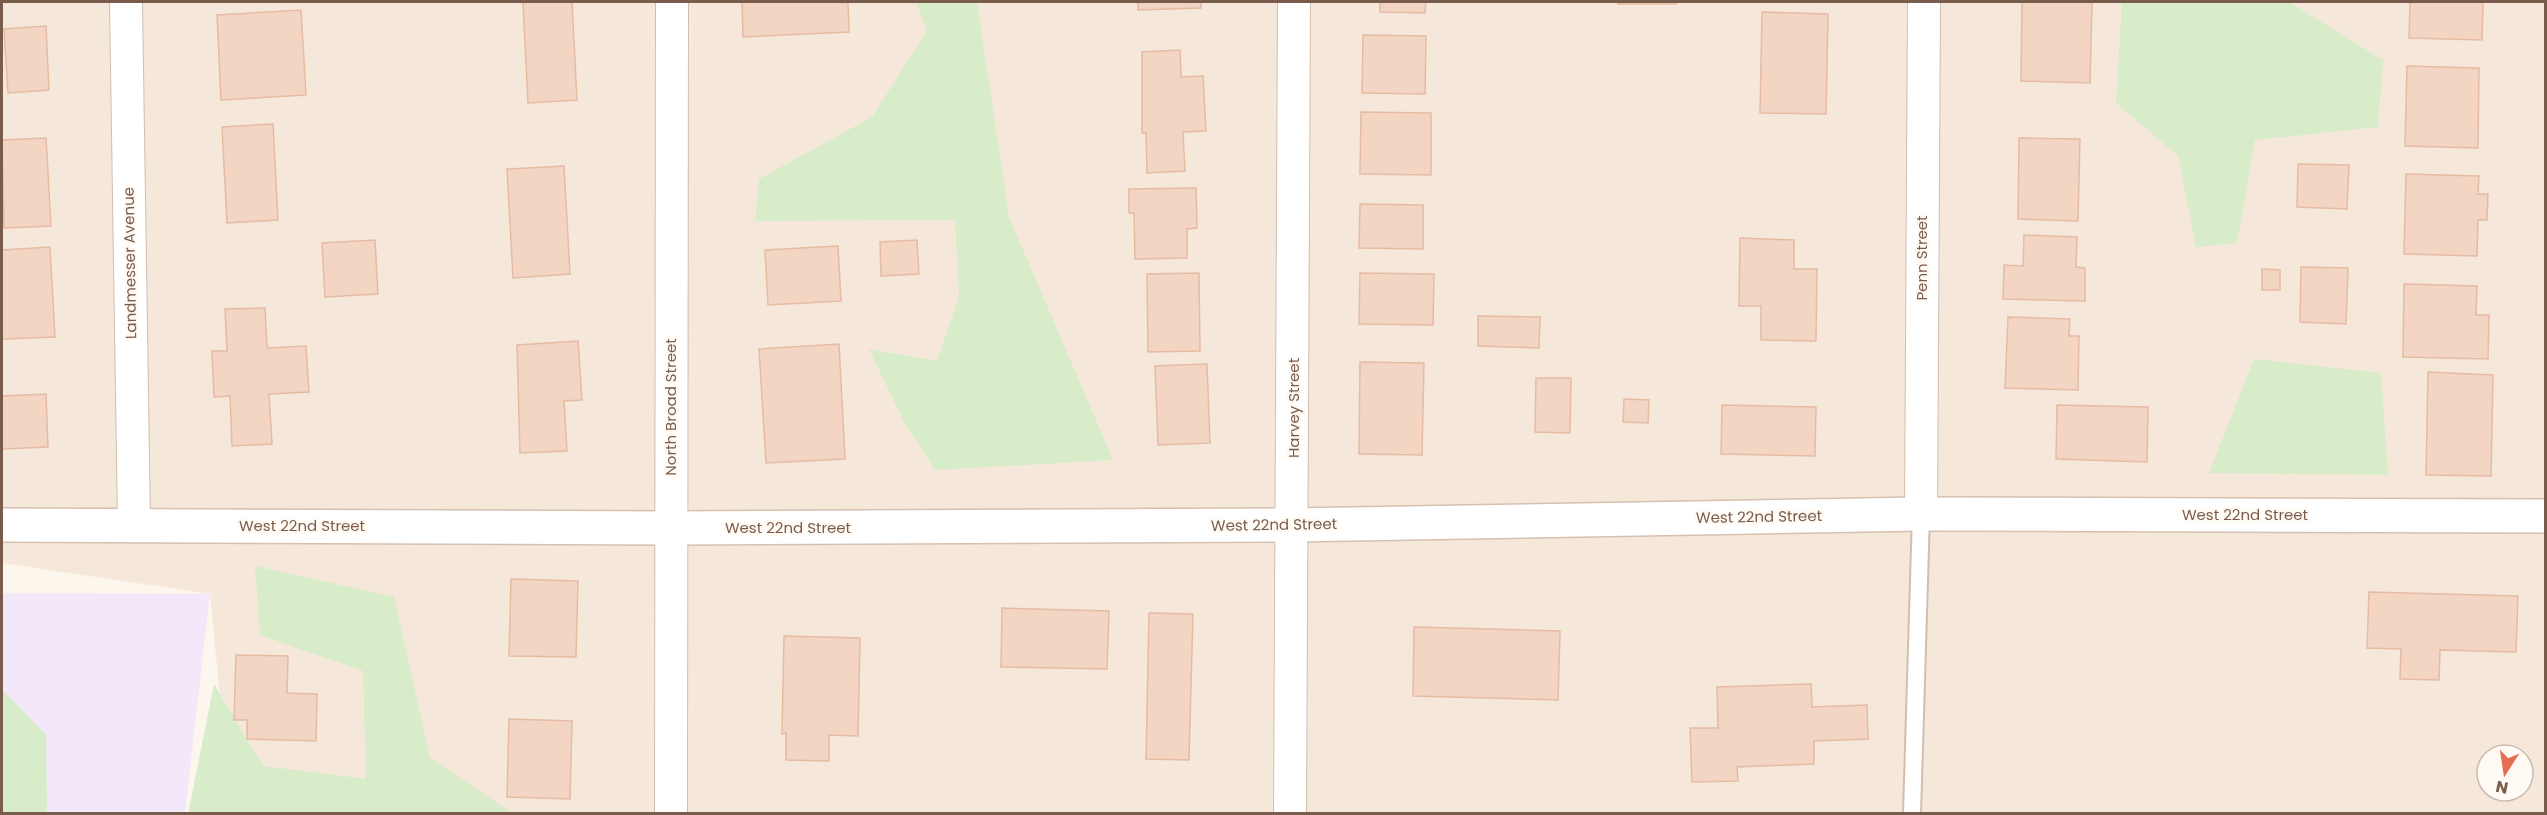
<svg xmlns="http://www.w3.org/2000/svg" width="2547" height="815" font-family="Poppins,sans-serif">
  <style>
    .residential { fill: #f5e8da; fill-rule: evenodd }
    .education { fill: #f3e8fa }
    .green { fill: #d8ecc9 }
    .building { fill: #f3d5c3; stroke: #e6bba3; stroke-width: 1.5 }
    .lines { fill: none; stroke-linecap: round; stroke-linejoin: round }
    .lane-casing { stroke: #d1beb0; stroke-width: 20 }
    .street-casing { stroke: #d1beb0; stroke-width: 34 }
    .secondary-casing { stroke: #d6c0b0; stroke-width: 36 }
    .lane { stroke: #fff; stroke-width: 16 }
    .street { stroke: #fff; stroke-width: 32 }
    .secondary { stroke: #fff; stroke-width: 33 }
    .labels { text-anchor: middle; stroke-width: 5; stroke-linejoin: round; paint-order: stroke }
    .street-label { font-size: 15px; fill: #7a5c4d; stroke: #fffaf3 }
  </style>
  <rect width="100%" height="100%" fill="#fdf6ec"/>
  <path class="residential" d="M2 2H2545V813H231L210 594 2 563ZM2487 755H2523V791H2487Z"/>
  <path class="education" d="M2 593 210 594 185 813 2 814Z"/>
  <path class="green" d="M916 2H977L1009 217 1113 460 935 470 905 424 869 349 937 361 959 297 955 220 755 221 759 179 872 117 927 31Z
    M2122 2H2289L2383 60 2378 127 2255 140 2237 243 2196 247 2178 156 2116 103Z
    M2254 359 2381 373 2388 475 2209 473Z
    M255 566 394 597 430 758 512 813 188 814 214 684 263 766 366 779 363 671 260 635Z
    M2 689 46 735 47 813H2Z"/>
  <path class="building" d="M523 2H572L577 100 528 103Z
    M742 2H848L849 32 743 37Z
    M1138 2H1201V8L1138 10Z
    M1380 2H1426L1425 13 1380 12Z
    M1618 2H1676V4H1618Z
    M2022 2H2092L2090 83 2021 81Z
    M2410 2H2483L2482 40 2409 38Z
    M301 10 306 95 221 100 217 15Z
    M1762 12 1828 14 1826 114 1760 113Z
    M46 26 49 90 8 93 4 29Z
    M1363 35 1426 36 1425 94 1362 93Z
    M1180 50 1181 77 1203 76 1206 131 1183 132 1185 171 1147 173 1146 133H1142V52Z
    M2407 66 2479 68 2478 148 2405 146Z
    M1361 112 1431 113V175L1360 174Z
    M273 124 278 220 227 223 222 127Z
    M46 138 51 226 4 228 2 140Z
    M2019 138 2080 139 2078 221 2018 219Z
    M2298 164 2349 165 2347 209 2297 207Z
    M564 166 570 274 513 278 507 169Z
    M2406 174 2479 176 2478 194H2488L2487 220H2478L2477 256 2404 254Z
    M1196 188 1197 228 1187 229V258L1135 259 1134 213H1129V189Z
    M1360 204 1423 205V249L1359 248Z
    M2024 235 2077 237 2076 267 2085 268V301L2003 299 2004 265 2023 266Z
    M1740 238 1794 240V269H1817L1816 341 1761 340V306H1739Z
    M375 240 378 294 325 297 322 243Z
    M917 240 919 274 881 276 880 242Z
    M838 246 841 301 768 305 765 250Z
    M50 247 55 337 2 339V250Z
    M2301 267 2348 268 2346 324 2300 322Z
    M2262 269 2280 270V290H2262Z
    M1199 273 1200 351 1148 352 1147 274Z
    M1360 273 1434 274 1433 325 1359 324Z
    M2404 284 2477 286 2476 315H2489L2488 359 2403 357Z
    M265 308 267 348 306 346 309 392 269 394 272 444 232 446 230 396 214 397 212 351H227L225 309Z
    M1478 316 1540 317 1539 348 1478 346Z
    M2008 317 2070 319 2069 336H2079L2078 390 2005 388Z
    M578 341 582 400 564 401 567 451 520 453 517 345Z
    M839 344 845 459 766 463 759 349Z
    M1360 362 1424 363 1422 455 1359 454Z
    M1207 364 1210 443 1158 445 1155 366Z
    M2428 372 2493 375 2491 476 2426 475Z
    M1536 378H1571L1570 433 1535 432Z
    M46 394 48 447 2 449V396Z
    M1624 399 1649 400 1648 423 1623 422Z
    M1722 405 1816 407 1815 456 1721 454Z
    M2057 405 2148 407 2147 462 2056 459Z
    M511 579 578 581 576 657 509 656Z
    M2369 592 2518 596 2516 652 2440 650 2439 680 2400 679 2401 649 2367 648Z
    M1002 608 1109 611 1107 669 1001 667Z
    M1149 613 1193 614 1189 760 1146 759Z
    M1414 627 1560 631 1558 700 1413 696Z
    M784 636 860 638 858 736 829 735V761L786 760V733L782 734Z
    M236 655 288 656 287 693 317 694 316 741 247 739V720H234Z
    M1811 684 1812 707 1867 705 1868 739 1814 741V764L1737 767 1738 781 1692 782 1690 728H1718L1717 687Z
    M509 719 572 721 570 799 507 797Z"/>
  <g class="lines">
    <g class="lane-casing">
      <path id="lane" d="M1912 814 1921 514"/>
    </g>
    <g class="street-casing">
      <path id="street" d="M126 2 134 524
        M1921 514 1924 2
        M671 814 672 2
        M1290 814 1294 2"/>
    </g>
    <g class="secondary-casing">
      <path id="secondary" d="M2 525 671 528 1293 525 1921 514 2546 516"/>
    </g>
    <use href="#lane" class="lane"/>
    <use href="#street" class="street"/>
    <use href="#secondary" class="secondary"/>
  </g>
  <g class="labels">
    <g class="street-label">
      <text transform="translate(1922 258) rotate(-90)" y="5">Penn Street</text>
      <text transform="translate(130 263) rotate(-91)" y="5">Landmesser Avenue</text>
      <text transform="translate(671 407) rotate(-90)" y="5">North Broad Street</text>
      <text transform="translate(1294 408) rotate(-90)" y="5">Harvey Street</text>
      <text x="2245" y="520">West 22nd Street</text>
      <text transform="translate(1759 517) rotate(-1)" y="5">West 22nd Street</text>
      <text transform="translate(1274 525) rotate(-1)" y="5">West 22nd Street</text>
      <text x="302" y="531">West 22nd Street</text>
      <text x="788" y="533">West 22nd Street</text>
    </g>
  </g>
  <rect width="2547" height="815" fill="none" stroke="#7a5c4d" stroke-width="6"/>
  <g transform="translate(2505 773) rotate(192)"><circle r="28" fill="#fffaf3" stroke="#cabbb1" stroke-width="1.5"/>
  <path d="M0-4.5L10 22L0 15L-10 22Z" fill="#e76f51"/>
  <text y="-9" font-size="16" font-weight="bold" text-anchor="middle" fill="#7a5c4d">N</text>
  </g>
</svg>
